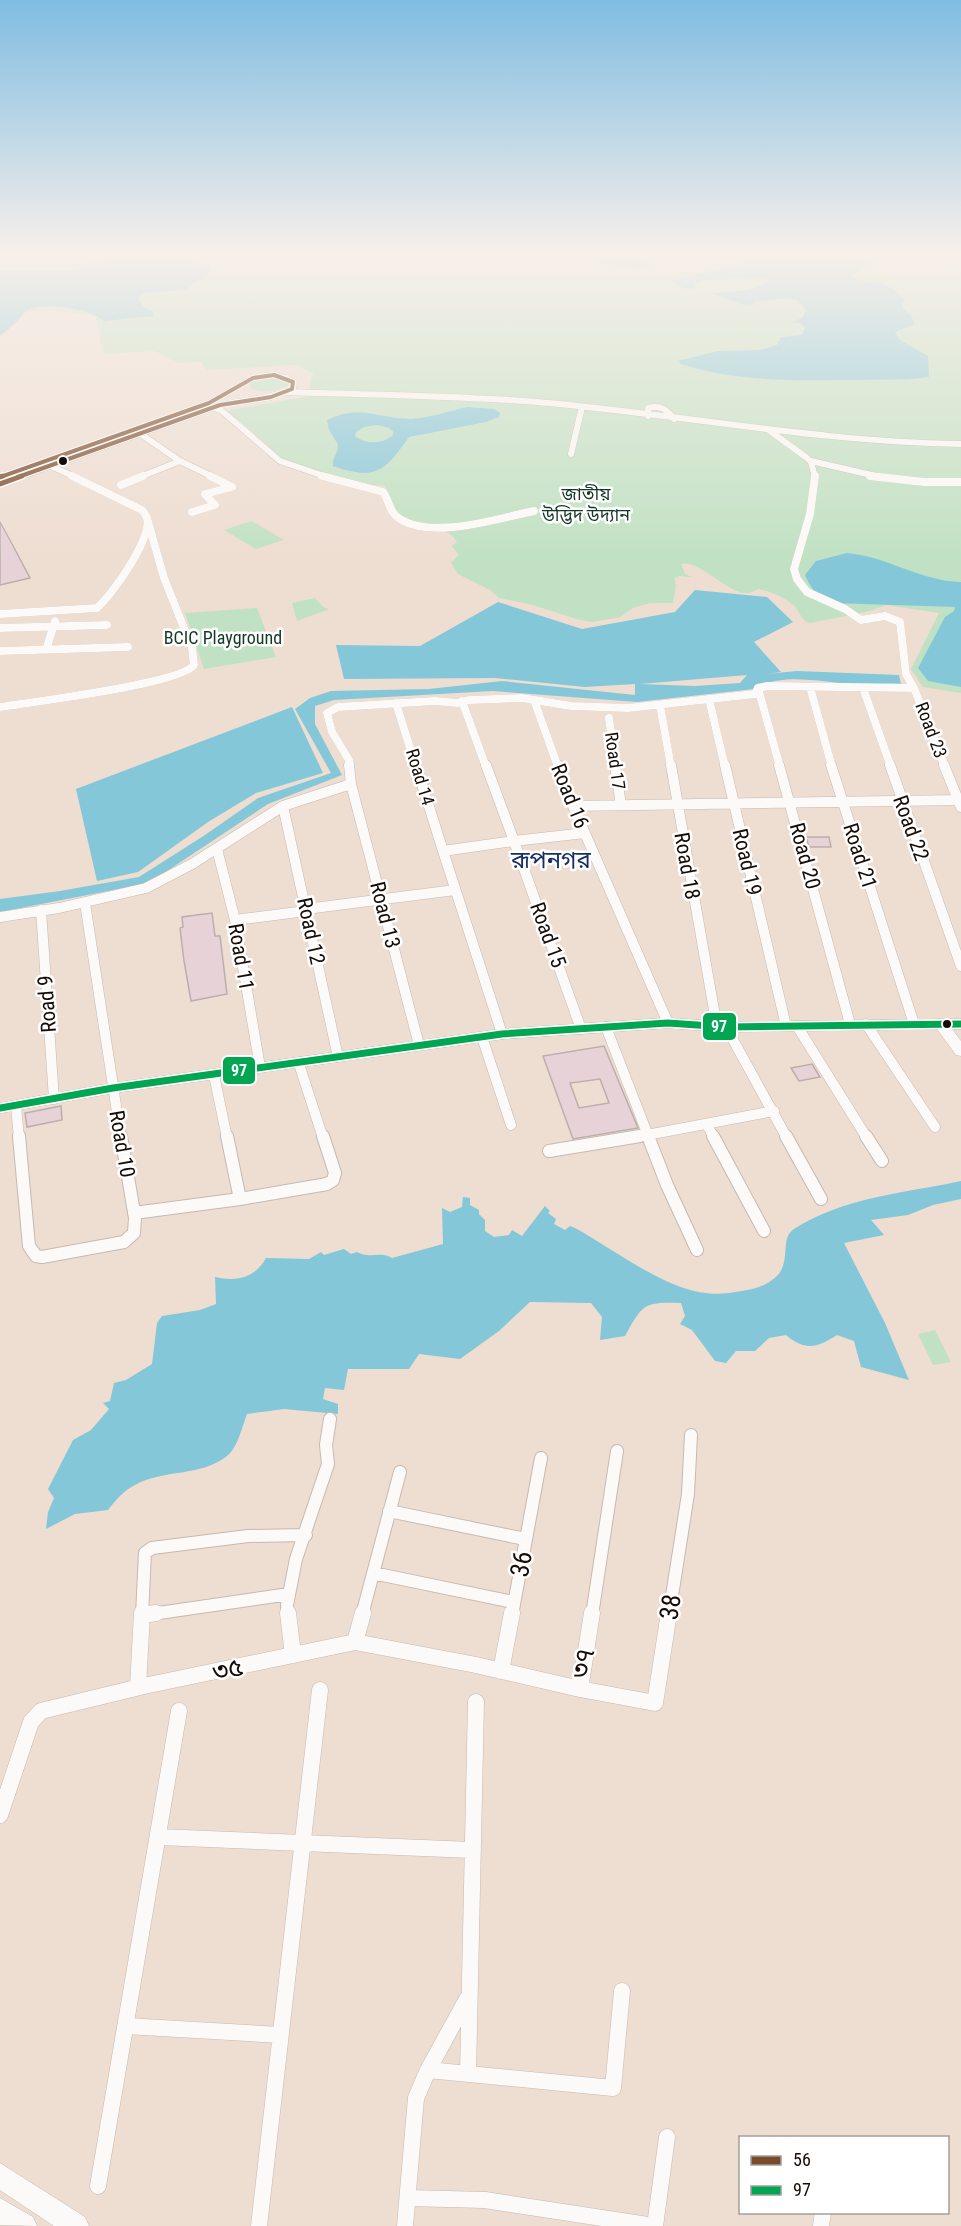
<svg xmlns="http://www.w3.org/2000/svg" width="961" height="2226" font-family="'Roboto Condensed','Noto Sans Bengali',sans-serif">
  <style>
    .green { fill: #c0e1c3 }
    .water { fill: #84c7d8; fill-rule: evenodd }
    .building { fill: #e7d2d7; stroke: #bcaead; stroke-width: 1.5; fill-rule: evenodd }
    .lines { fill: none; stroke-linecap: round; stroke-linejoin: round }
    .street-far4-casing { stroke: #c7b9b0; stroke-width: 7 }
    .street-far3-casing { stroke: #c7b9b0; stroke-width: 8 }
    .street-far2-casing { stroke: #c7b9b0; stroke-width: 11 }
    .street-far1-casing { stroke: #c7b9b0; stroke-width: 14 }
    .street-casing { stroke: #c7b9b0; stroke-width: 17 }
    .secondary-casing { stroke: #c7b9b0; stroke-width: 1 }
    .street-far4 { stroke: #fcfaf8; stroke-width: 6 }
    .street-far3 { stroke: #fcfaf8; stroke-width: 8 }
    .street-far2 { stroke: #fcfaf8; stroke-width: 10 }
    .street-far1 { stroke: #fcfaf8; stroke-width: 12 }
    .street { stroke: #fcfaf8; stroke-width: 16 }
    .secondary { fill: #fcfaf8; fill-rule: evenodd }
    .bus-1-far1-casing { stroke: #fff; stroke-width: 6 }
    .bus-1-casing { stroke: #fff; stroke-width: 8 }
    .bus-2-casing { stroke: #fff; stroke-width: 10 }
    .bus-1-far1 { stroke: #7a4b2a; stroke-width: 4 }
    .bus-1 { stroke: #7a4b2a; stroke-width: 5 }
    .bus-2 { stroke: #00a651; stroke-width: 7 }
    .bus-dot { fill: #160c05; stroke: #fff; stroke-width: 2 }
    .labels { text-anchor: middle; stroke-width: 5; stroke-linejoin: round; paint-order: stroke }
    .far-park-label { font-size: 18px; fill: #153824; stroke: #fff }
    .far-street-label { font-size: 18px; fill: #160c05; stroke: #fff }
    .street-label { font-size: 21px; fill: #160c05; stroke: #fff }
    .quarter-label { font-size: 24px; fill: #162f65; stroke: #fff }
    .near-street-label { font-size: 26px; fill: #160c05; stroke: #fff }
    .line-badge { stroke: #fff; stroke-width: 2 }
    .badge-label { font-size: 16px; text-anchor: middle; font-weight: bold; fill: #fff }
  </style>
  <rect width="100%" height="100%" fill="#eeddd1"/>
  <path class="green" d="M0 252H940L961 269V693L923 687 911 669 939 613 886 605 870 611 810 623C800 620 801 612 794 606 785 597 771 592 759 589 753 591 751 593 746 593 729 594 698 559 681 564L685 574 692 577 679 576 674 579 676 586 673 603H650L633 608 620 617 593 622 580 620 533 605 499 598 490 590 458 574 451 563 459 555 452 546 457 542C448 524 413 527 397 513 391 507 388 495 385 486L359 484 281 459C273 454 270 448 264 442 251 431 239 420 226 411L309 396 311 376 315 375 298 365 207 370 201 362 178 363 154 351 103 354 96 316 53 310 28 311 0 338Z
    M266 377 281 379 290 385C279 390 262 395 252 389L249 383Z
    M252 521 284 540 256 549 224 530Z
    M315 598 323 607 329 609 297 621 292 603Z
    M257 608 276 657 204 669 185 613Z
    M935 1330 951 1362 933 1365 918 1334Z"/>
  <path class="water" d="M162 252 189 256 210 268 206 279 196 282 185 290 143 293 138 298 144 307 152 311 154 316 104 321C92 309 43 301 27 310 23 312 22 317 18 320 13 326 6 331 0 335V271H73L92 261 125 255Z
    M591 252H654L646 254 643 258 653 267C636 271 599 267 585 255Z
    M700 252H826L832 256C849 254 859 254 874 264L850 275C868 290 882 272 905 301L901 302 903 309 910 314 915 324 895 332 900 340 928 356 929 377C906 381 882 379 860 380 802 380 737 383 681 364L678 361 718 351 759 350 777 345 781 337 802 335 805 328 802 324 794 322 803 317 806 310 797 300 787 298 753 302V305L748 306 710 293C729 292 754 293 770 280L766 278 704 280 694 284 696 288C686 290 679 288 672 280L737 265 739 261 735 256Z
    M467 407 494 409 500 413 499 417 486 422 409 437C385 471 376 481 333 466 332 458 337 455 338 447 339 441 328 435 327 420 362 404 378 419 411 419 430 418 449 411 467 407ZM377 425 389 428 393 431V435C383 444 366 445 355 436L356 432 364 427Z
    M847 553C889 557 920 581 961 582V687L928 681 918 668 945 617 954 611 955 607 832 603C817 596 811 589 805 575L816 561Z
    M695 590 767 597 793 622 754 642 781 672 766 674 797 671 899 675 901 684C881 683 860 686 840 683 812 680 778 674 754 689L637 702 492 691 334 700 315 706V724L342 775 268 804 155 879 139 885 0 912V899L60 891 139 877 205 835 258 798 331 773 295 709 310 698 331 691 429 689 502 681 635 695V684L585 687 495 678 344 679 336 645 420 646 498 602 582 629 675 612ZM747 675 740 683 695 686 640 684Z
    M292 707 323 773 256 793 208 822 138 872 97 881 76 789Z
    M961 1181V1199L933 1205 908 1215 871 1220 884 1235 844 1243 885 1323 909 1380 861 1367 854 1341 837 1335C817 1348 805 1351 786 1335L769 1338 755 1351H736L726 1363 715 1361 692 1330 680 1324 685 1316 681 1303C643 1302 643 1304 625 1336L600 1340 602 1317 591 1303 530 1302 499 1331 460 1359 419 1354 409 1369H348L344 1390 325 1388 323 1399 338 1404V1414L284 1409 247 1414C242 1427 238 1447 227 1456 201 1477 163 1469 135 1485 123 1491 116 1500 108 1510L75 1514 46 1529 48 1512 54 1498 48 1489 73 1440 91 1430 109 1409 103 1403 110 1401 114 1383 126 1380 152 1364 157 1323 162 1316 200 1310 216 1304 215 1277C237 1282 255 1278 266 1258L309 1259 321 1252 324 1255 344 1249 351 1254 357 1252C369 1259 380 1251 392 1258L443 1244 442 1208 450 1212 462 1207 463 1197 470 1198V1205L479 1210V1214L485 1220V1231L494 1237 509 1235 512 1230 522 1236 545 1206 550 1211 548 1213 556 1219 554 1224 565 1230 570 1226 575 1228C612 1248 664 1289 706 1293 718 1295 730 1293 742 1291 753 1289 763 1287 772 1280 794 1266 778 1239 794 1229 844 1197 905 1193 961 1181Z"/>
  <path class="building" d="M0 522 11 542 30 578 0 585Z
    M806 837H829L831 847H809Z
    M212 913 215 936H220L227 994 191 1001 184 961 180 928 183 927 182 917Z
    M604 1046 638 1128 573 1139 543 1056ZM600 1079 609 1103 579 1108 570 1083Z
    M812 1064 820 1077 799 1081 791 1068Z
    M61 1106 62 1120 27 1127 25 1113Z"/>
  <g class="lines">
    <g class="street-far4-casing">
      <path id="street-far4" d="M287 392C370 395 454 395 537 402 678 414 818 442 961 444
        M213 407 222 411 280 461 327 477
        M648 416V408C660 405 667 409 674 419
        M770 431 807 458 811 462 815 477
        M571 454 582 407
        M180 461 213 477
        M811 461 880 477
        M51 466 75 477
        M140 477 180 461 142 435"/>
    </g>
    <g class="street-far3-casing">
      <path id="street-far3" d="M322 476 383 492C389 500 389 510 396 516 427 542 499 518 534 511
        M815 476 810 514 794 569 797 579 807 592 845 609 861 620 885 616 900 622 906 674 914 688 945 767
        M870 476 924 482H961
        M121 485 143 476
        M192 512 215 505 205 494 232 487 210 476
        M0 614 97 608C112 595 152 539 147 518 146 515 144 513 142 510L72 476
        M0 628 107 625
        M46 650 55 621
        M0 651 128 647
        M810 687 832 767
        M758 688 780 767
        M863 688 891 767
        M709 699 725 767
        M534 700 558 767
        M462 701 486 767
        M396 703 416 767
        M660 705 671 767
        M0 707C31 702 181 684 194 665L192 648 164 578 147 518
        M609 718 616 767
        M350 767 349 760 332 732 327 713 338 707 435 701 458 703 469 700 522 698 571 706 628 708 755 694 758 688 768 686 914 688"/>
    </g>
    <g class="street-far2-casing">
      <path id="street-far2" d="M416 765 443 851
        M486 765 514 841 443 851 502 1034
        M558 765 573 806 668 1023
        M615 765 621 805
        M671 765 717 1027
        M725 765 786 1026
        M779 765 850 1024
        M831 765 914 1024
        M890 765 961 966
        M944 765 961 807
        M351 784 419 1045
        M283 806 338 1057
        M573 806 961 800
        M217 849 235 920 260 1067
        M85 903 121 1138
        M306 909 455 890
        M41 910 54 1099
        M0 917 59 908 146 888 192 864 283 806 351 784 349 765
        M235 920 306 911
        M866 1024 935 1127
        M797 1026 867 1138
        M606 1027 649 1138
        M726 1027 787 1138
        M581 1029 514 841 585 833
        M482 1037 511 1125
        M299 1064 323 1138
        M214 1075 227 1138
        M16 1106 19 1138
        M707 1125 714 1138
        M631 1138 774 1111"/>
    </g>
    <g class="street-far1-casing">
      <path id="street-far1" d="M19 1136 29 1246 36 1256 42 1257 124 1242 134 1233 135 1218 121 1136
        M227 1136 240 1199
        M648 1136 667 1185 697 1250
        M713 1136 764 1231
        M786 1136 821 1199
        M866 1136 882 1161
        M549 1151 640 1136
        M134 1213 240 1199 327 1184 333 1180 335 1173 323 1136
        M389 1511 525 1539
        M373 1573 513 1602
        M142 1615 145 1553 152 1548 248 1536 306 1535
        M145 1615 289 1594
        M288 1615 287 1605 296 1559 328 1464 326 1445 330 1419
        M362 1615 400 1472
        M512 1615 541 1458
        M592 1615 617 1451
        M669 1615 688 1494 691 1435"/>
    </g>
    <g class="street-casing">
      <path id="street" d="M288 1613 293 1655
        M142 1615 156 1613
        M355 1642 476 1665 580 1689 592 1613
        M501 1671 512 1613
        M138 1687 142 1613
        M580 1689 655 1703 669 1613
        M0 1815 31 1722 41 1711 144 1686 355 1642 363 1613
        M159 1837 471 1850
        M126 2026 280 2035
        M428 2070 613 2088 622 1991
        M468 2074 476 1702
        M98 2186 179 1711
        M408 2198 485 2200 654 2226
        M259 2226 320 1690
        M405 2226 416 2098 428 2070 467 1999
        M655 2226 667 2137
        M821 2226 823 2212"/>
    </g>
    <g class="secondary-casing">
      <path id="secondary" d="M268 373 287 375 297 382 296 389 271 400 222 407 0 487V481L76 454 0 480V474C69 450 139 429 206 401 228 392 243 375 268 373ZM268 378 281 379 289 383 288 388C262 398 233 397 207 407L250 382Z
        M668 1018 726 1022 961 1019V1029H952L961 1041V1056L956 1055 937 1029 726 1032 668 1028 502 1039 113 1093 0 1113V1103L113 1083 502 1029Z
        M0 2163 85 2217 89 2226H54L0 2190Z
        M0 2198 33 2217 37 2226 0 2225Z"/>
    </g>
    <use href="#street-far4" class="street-far4"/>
    <use href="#street-far3" class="street-far3"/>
    <use href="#street-far2" class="street-far2"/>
    <use href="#street-far1" class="street-far1"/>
    <use href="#street" class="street"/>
    <use href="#secondary" class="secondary"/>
    <g class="bus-1-far1-casing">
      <path id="bus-1-far1" d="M0 477 209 403 253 378 274 375 293 382 292 389 271 397 220 405 18 477"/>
    </g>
    <g class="bus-1-casing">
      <path id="bus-1" d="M0 477 3 476
        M0 484 22 476"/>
    </g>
    <g class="bus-2-casing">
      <path id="bus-2" d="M0 1108 113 1088 502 1034 668 1023 726 1027 961 1024"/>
    </g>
    <use href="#bus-1-far1" class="bus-1-far1"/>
    <use href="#bus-1" class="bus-1"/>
    <use href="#bus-2" class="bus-2"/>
  </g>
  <linearGradient id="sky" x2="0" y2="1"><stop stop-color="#80bce2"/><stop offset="0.45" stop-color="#f7f0ea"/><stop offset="1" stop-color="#f7f0ea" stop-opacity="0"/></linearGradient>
  <rect width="961" height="563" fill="url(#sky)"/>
  <g class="bus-dot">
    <circle cx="63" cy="461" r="5"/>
    <circle cx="947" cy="1024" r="5"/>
  </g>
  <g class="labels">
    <g class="far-park-label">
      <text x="586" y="500">জাতীয়<tspan x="586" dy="21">উদ্ভিদ উদ্যান</tspan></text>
      <text x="223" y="644">BCIC Playground</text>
    </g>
    <g class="far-street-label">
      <text transform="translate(931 730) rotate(69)" y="6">Road 23</text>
      <text transform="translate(615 761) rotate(82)" y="6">Road 17</text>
      <text transform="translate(420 777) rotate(73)" y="6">Road 14</text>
    </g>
    <g class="street-label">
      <text transform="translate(570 796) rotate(68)" y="7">Road 16</text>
      <text transform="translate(911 828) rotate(70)" y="7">Road 22</text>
      <text transform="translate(805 856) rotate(75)" y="7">Road 20</text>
      <text transform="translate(860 856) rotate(72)" y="7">Road 21</text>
      <text transform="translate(747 862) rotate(77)" y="7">Road 19</text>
      <text transform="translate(687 866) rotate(80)" y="7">Road 18</text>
      <text transform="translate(385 915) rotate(76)" y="7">Road 13</text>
      <text transform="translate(311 931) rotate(78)" y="7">Road 12</text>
      <text transform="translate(548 935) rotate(70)" y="7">Road 15</text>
      <text transform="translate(241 957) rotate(80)" y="7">Road 11</text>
      <text transform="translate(47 1004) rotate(-94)" y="7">Road 9</text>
      <text transform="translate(122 1144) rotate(80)" y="7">Road 10</text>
    </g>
    <g class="quarter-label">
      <text x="551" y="868">রূপনগর</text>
    </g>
    <g class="near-street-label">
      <text transform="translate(521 1564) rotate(-79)" y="9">36</text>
      <text transform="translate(670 1607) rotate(-81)" y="9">38</text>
      <text transform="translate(582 1663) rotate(-76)" y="9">৩৭</text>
      <text transform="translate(228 1669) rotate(-12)" y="9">৩৫</text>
    </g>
  </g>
  <g class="line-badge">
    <rect x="702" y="1012" width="35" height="29" rx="6" fill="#00a651"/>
    <rect x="222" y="1056" width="34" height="29" rx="6" fill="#00a651"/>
  </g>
  <g class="badge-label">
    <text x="719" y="1032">97</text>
    <text x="239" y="1076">97</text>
  </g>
  <rect x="739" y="2136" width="210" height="78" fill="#ffffff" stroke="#a29e9b" stroke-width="1.5"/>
  <rect x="751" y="2156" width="30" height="9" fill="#7a4b2a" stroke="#a29e9b" stroke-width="1.5"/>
  <text x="793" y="2166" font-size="18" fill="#160c05">56</text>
  <rect x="751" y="2186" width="30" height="9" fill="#00a651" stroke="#a29e9b" stroke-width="1.5"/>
  <text x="793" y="2196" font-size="18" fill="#160c05">97</text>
</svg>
